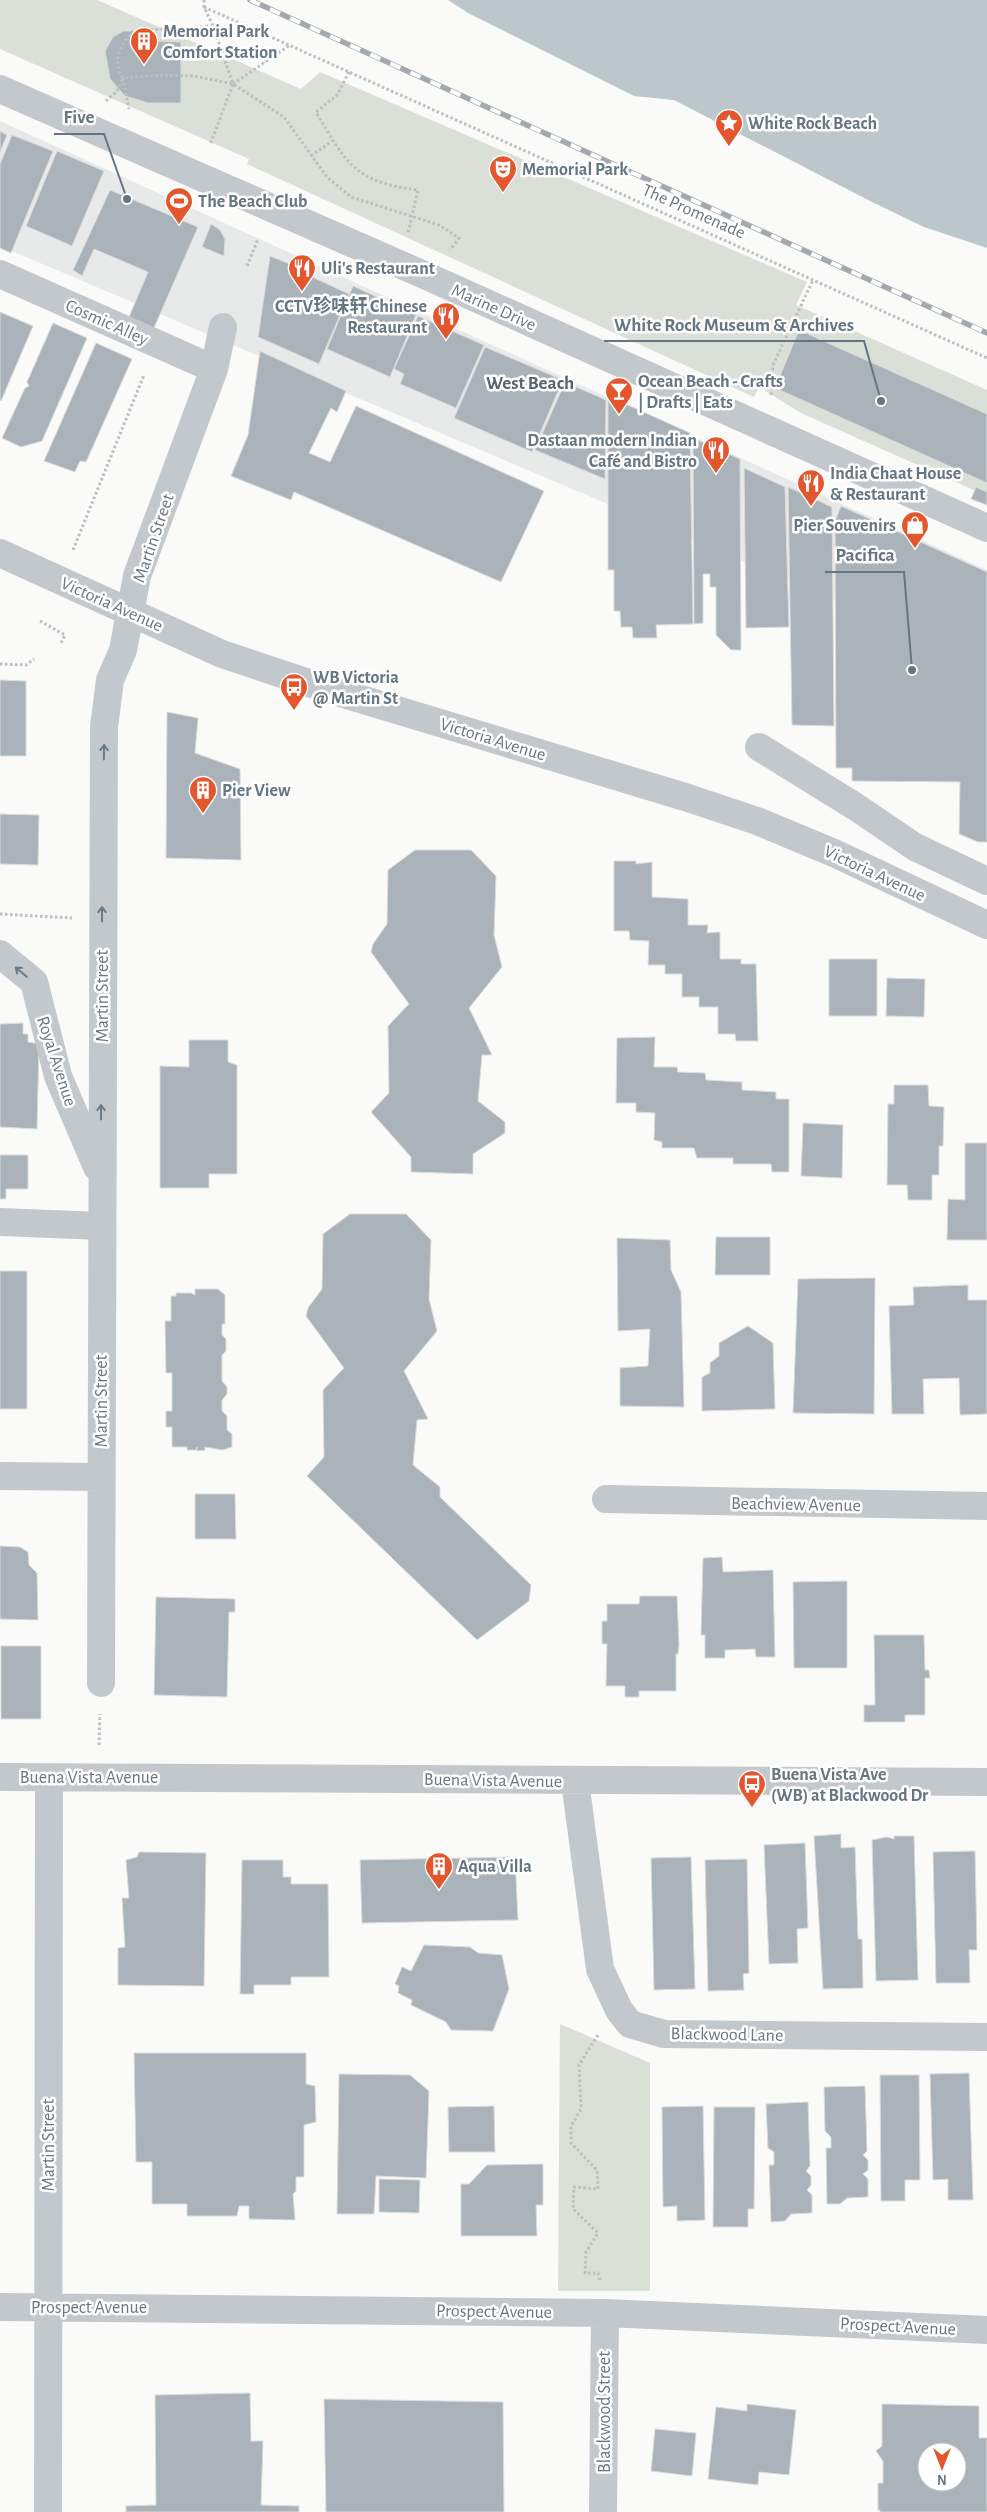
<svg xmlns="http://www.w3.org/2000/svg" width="987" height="2512" font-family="'Alegreya Sans','Noto Sans SC',sans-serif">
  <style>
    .built { fill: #e8e9e9 }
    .green { fill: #dadfd7 }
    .water { fill: #bbc7cb }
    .building { fill: #aab3b9; stroke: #dcdcda; fill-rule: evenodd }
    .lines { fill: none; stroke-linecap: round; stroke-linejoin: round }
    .path { stroke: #bbbfc2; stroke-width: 3; stroke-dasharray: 2.5 2.5; stroke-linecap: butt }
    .minor { stroke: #c3c8cc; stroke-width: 28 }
    .rail-casing { stroke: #a2aab0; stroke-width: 5.5 }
    .rail { stroke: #fff; stroke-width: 4; stroke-dasharray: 11; stroke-linecap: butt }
    .oneway { stroke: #6a7a87 }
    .labels { text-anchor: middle; stroke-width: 5; stroke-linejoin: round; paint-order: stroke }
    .poi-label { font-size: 18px; font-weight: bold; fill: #657683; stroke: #fff; text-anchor: start }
    .street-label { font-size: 18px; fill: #657683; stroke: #fff }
    .neighbourhood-label { font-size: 19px; font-weight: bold; fill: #57646e; stroke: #fff }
    .leader { fill: none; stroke: #657683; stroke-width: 2 }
    .callout-dot { fill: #657683; stroke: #fff; stroke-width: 2 }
    .callout-label { font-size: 19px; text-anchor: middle; font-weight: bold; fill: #657683; stroke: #fff; stroke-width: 5; stroke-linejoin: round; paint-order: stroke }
  </style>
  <rect width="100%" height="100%" fill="#fafaf8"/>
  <path class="built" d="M0 121 987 570V665L0 246Z"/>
  <path class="green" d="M0 0H97L301 89 320 72 807 282 796 305 987 390V496L801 413 759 387 754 397 247 164 249 159 0 49Z
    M560 2024 650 2063V2291H558Z"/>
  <path class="water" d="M448 0H987V248L924 227 870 201 674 100 634 96 468 13Z"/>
  <path class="building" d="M123 31H133V40L181 42V103H148L125 96 110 79 105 51 113 37Z
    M0 131 7 135 0 152Z
    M12 135 53 151 11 253 0 248V164Z
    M57 151 104 171 72 246 26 226Z
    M110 190 198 227 154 328 129 317 148 272 94 249 82 276 73 270Z
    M211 224 220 230 225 239 224 256 202 247Z
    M270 256 310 272 308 275 349 294 319 364 258 337Z
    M353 286 416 315 390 377 327 349Z
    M0 312 33 326 1 401 0 400Z
    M418 316 484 345 456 408 400 384 404 374 394 369Z
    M53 323 87 338 42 441 21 447 2 438 25 388 29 386 27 382Z
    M799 330 987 414V483L775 388Z
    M96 343 132 359 86 462 80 461 75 472 44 461Z
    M485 347 563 380 532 452 454 418Z
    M260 351 346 391 337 412 331 408 309 453 330 462 356 406 544 491 501 582 294 492 291 500 231 476 248 435Z
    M565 382 606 400 605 479 535 450Z
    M608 396 690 433 693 624 656 625 657 638H633L632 627H621L620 611H614V570H608Z
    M693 438 740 459 741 650H731L716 635V587H710V574H703V623L694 624Z
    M744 468 785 487 789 627 746 628Z
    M788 487 832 507 834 726 792 725Z
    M976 487 987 492V505L971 499Z
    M841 506 987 572V842H978L959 834 960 782 852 781V768H836L835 521Z
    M0 680 26 681V756H0Z
    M167 712 198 718 195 753 240 769 241 860 166 858Z
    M0 814 39 815 38 865 0 864Z
    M415 850H471L496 876 494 935 502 967 469 1008 492 1055H482L478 1101 505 1122V1133L473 1154V1174L411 1172V1157L371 1112 389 1093 388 1026 409 1004 371 952 373 944 387 924 388 870Z
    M614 861H636V864L652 862V897L688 899V925H708L707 933 720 932V959H741V964H756L758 1041H736L735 1034H718V1007H699V997H682V974H665V965H648L649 941 630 940 629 931H614Z
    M829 959H877V1016H829Z
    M887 978 925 979 924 1017 886 1016Z
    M23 1023V1034H28V1042L39 1044 37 1129 0 1127V1024Z
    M655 1037 654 1067H677L678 1072 705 1073 706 1080 742 1082V1090L776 1092V1099H789V1172H772L771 1164H733V1158H697L694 1148H662V1142L654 1140 655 1113 636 1112V1103H616L617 1038Z
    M189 1040H228V1062L237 1065V1174H209V1188H160V1066L189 1067Z
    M894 1085H928L929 1106 944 1107 943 1146H939V1175H932V1200H908L907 1185H887L888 1104H894Z
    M803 1123 843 1125 842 1178 801 1176Z
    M965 1143H987V1240H947L948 1199 965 1200Z
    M0 1155H28V1189H6V1199H0Z
    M350 1214H406L431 1240 429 1299 437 1331 404 1371 428 1419 417 1420 413 1465 440 1487V1497L531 1585 529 1601 477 1640 307 1476 324 1457 323 1390 344 1368 306 1316 308 1308 322 1289 323 1234Z
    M716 1237H770V1275H715Z
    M617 1238 670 1240 671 1270 681 1292 684 1407 620 1406V1368L648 1366 650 1329 618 1331Z
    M0 1271H27V1409H0Z
    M875 1278 874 1414 793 1413 798 1279Z
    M968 1285V1300H987V1414L960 1415 959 1378 923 1379 924 1414H892L889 1306 914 1305 913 1287Z
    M195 1289H218L225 1295V1324H222V1335L226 1339V1351L222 1355V1381L227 1387V1394L222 1400V1411L227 1416V1430L232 1434V1447L223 1450 205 1447V1450L197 1451V1447L196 1450H187V1447H172V1427H166V1411H172V1373H166L165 1321H171V1296H176V1293H191L195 1295Z
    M748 1326 773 1343 775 1409 702 1411V1377L710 1373V1363L719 1356V1343Z
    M195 1494H235L236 1539H195Z
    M0 1546 20 1547 28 1552 29 1565 37 1573 38 1620 0 1619Z
    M722 1557 723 1572 773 1570 775 1657H756L755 1649 725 1650V1658H705V1635H701L703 1558Z
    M847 1581V1668H794L793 1582Z
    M640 1596H677L679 1645 678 1654H676V1691H639V1697H625V1686H606L607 1644H602V1621H607V1604H639Z
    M156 1597 235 1599V1612H229L227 1697 154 1695Z
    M874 1635H924L925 1670H929L930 1678H925V1715H905V1722H864V1705H875Z
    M1 1646H41V1719H1Z
    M841 1834V1848L855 1847 858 1939H862L863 1988 823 1989 814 1836Z
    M894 1836H914L918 1980 876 1981 872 1840 887 1837 894 1839Z
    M805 1843 808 1928 797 1929 798 1963 769 1964 764 1845Z
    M975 1851 977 1950H969L970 1983H936L933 1852Z
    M139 1852 206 1853 204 1986 118 1985V1948L125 1947 122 1898H129L126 1860 137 1857Z
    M515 1857 518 1920 362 1923 360 1860Z
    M691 1857 695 1989 654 1990 651 1858Z
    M747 1859 749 1973 743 1974 744 1990 708 1991 705 1860Z
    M242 1860H283V1877H291V1884H328L329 1977H291V1985H254V1994H240Z
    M424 1945 470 1947 478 1953 502 1955 509 1989 493 2031 451 2030 446 2022 411 2005 412 2000 398 1993 399 1986 395 1984 402 1967 411 1971Z
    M134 2053H306V2084L315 2086 316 2122 304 2125V2177H296V2191L293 2194 295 2220 249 2219V2206H239L237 2216H187V2204H152V2162H136Z
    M969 2073 973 2200H948V2179L933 2180 930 2074Z
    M339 2074 410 2075 429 2091 426 2178 376 2176 374 2214H337Z
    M880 2075H919L920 2180H905V2201H881Z
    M865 2086 867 2151 863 2155 868 2160V2170L863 2174 868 2179V2197L847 2198 840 2204H827L826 2148H831V2137L825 2131 824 2087Z
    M808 2102 810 2166 806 2171 811 2176V2185L807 2190 812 2195V2213L791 2214 785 2221 771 2222 769 2165H774V2152L768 2148 766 2104Z
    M494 2106 495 2152H449L448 2107Z
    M703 2106 705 2220 677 2221V2206L663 2207 662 2107Z
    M714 2107H755L754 2209H748V2227H713Z
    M543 2164V2205H536L537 2236H461V2184H469L487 2165Z
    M379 2179 420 2180 419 2213 379 2212Z
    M250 2393 251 2441H263L261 2505 299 2506V2512H126V2506L156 2505 155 2395Z
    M324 2399 503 2402 504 2512H326Z
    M747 2404 796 2410 789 2475 759 2472 758 2485 708 2479 716 2407 747 2411Z
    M882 2404 979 2406V2438H987V2512H880V2510H878V2483H883V2461L876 2451 882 2446ZM927 2452H957V2482H927Z
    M655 2429 696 2433 692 2476 651 2471Z"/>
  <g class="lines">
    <path class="path" d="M204 0V7L213 26 233 84 210 145
      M204 7 987 358
      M213 26 133 31C121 44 111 62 123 78L163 75 194 76 233 84 284 117 327 177 351 197 439 225 459 238 450 250
      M349 72 337 95 316 112C347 164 354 182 418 190L408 233
      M123 78 129 109
      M233 84 290 45
      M106 101 117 91 123 78
      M311 156 332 141
      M247 266 258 239
      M771 395 773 365 813 280
      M73 550 144 375
      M40 621 65 635 61 643
      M0 664 26 665 34 659
      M0 914 72 918
      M99 1745 100 1714
      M598 2035 579 2065 581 2109 571 2126V2143L597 2170 598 2189 574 2187 573 2209 598 2233 586 2252 585 2273H598L600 2281"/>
    <path class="minor" d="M0 89 431 278 987 528
      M0 274 214 369
      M0 553 222 654 324 688 685 797 757 821 834 853 987 925
      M759 747 856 807 915 847 987 881
      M0 954 34 982 58 1076 97 1167
      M0 1222 102 1226
      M0 1476 100 1477
      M606 1499 987 1506
      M101 1683 104 727 110 680 123 650 137 576 214 369 223 327
      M0 1777 987 1782
      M575 1781 600 1969 619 2010 630 2024 664 2034 987 2037
      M0 2307 605 2313 987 2330
      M48 2512 49 1778
      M603 2512 605 2313"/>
    <g class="rail-casing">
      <path id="rail" d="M250 0 987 333"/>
    </g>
    <use href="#rail" class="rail"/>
  </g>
  <defs><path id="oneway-shaft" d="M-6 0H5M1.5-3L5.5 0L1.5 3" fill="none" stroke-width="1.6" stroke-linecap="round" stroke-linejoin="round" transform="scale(1.25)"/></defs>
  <g class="oneway">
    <use href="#oneway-shaft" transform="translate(104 752) rotate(-89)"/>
    <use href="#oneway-shaft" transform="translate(102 914) rotate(-90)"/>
    <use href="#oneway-shaft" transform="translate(21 972) rotate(-140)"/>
    <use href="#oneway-shaft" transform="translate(101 1112) rotate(-90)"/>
  </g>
  <defs>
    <g id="building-pin" transform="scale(1.4375)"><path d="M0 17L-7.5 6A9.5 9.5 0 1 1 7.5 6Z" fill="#e4572e" stroke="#fff"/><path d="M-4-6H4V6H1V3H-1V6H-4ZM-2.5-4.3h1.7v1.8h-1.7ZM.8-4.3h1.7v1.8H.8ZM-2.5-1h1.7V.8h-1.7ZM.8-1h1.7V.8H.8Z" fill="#fff"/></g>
    <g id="sight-pin" transform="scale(1.4375)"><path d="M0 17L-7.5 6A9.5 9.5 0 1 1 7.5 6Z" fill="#e4572e" stroke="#fff"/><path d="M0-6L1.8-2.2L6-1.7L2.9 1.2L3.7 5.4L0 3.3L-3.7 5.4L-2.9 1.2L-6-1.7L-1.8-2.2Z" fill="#fff"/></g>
    <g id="theatre-pin" transform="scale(1.4375)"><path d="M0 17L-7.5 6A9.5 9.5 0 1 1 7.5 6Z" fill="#e4572e" stroke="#fff"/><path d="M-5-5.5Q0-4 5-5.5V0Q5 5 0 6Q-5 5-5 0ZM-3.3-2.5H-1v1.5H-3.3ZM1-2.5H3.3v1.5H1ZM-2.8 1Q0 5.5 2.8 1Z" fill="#fff"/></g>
    <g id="stadium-pin" transform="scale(1.4375)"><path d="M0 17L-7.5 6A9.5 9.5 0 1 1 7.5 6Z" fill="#e4572e" stroke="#fff"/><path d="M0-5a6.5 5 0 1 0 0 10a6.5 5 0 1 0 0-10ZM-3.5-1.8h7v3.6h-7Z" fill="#fff"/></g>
    <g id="restaurant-pin" transform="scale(1.4375)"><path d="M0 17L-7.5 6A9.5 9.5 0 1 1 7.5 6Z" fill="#e4572e" stroke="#fff"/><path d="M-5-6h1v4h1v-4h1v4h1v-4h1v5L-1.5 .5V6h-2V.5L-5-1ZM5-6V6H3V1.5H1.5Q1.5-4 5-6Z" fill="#fff"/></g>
    <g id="bar-pin" transform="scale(1.4375)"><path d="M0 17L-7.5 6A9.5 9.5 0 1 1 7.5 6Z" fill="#e4572e" stroke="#fff"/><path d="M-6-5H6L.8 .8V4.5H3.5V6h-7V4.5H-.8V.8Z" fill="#fff"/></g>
    <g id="shop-pin" transform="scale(1.4375)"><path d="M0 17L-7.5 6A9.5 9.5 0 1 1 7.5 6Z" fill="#e4572e" stroke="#fff"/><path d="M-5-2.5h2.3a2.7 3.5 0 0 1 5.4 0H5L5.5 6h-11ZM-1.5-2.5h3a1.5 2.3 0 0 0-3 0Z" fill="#fff"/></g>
    <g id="bus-pin" transform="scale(1.4375)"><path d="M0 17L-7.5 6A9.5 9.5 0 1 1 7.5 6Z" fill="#e4572e" stroke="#fff"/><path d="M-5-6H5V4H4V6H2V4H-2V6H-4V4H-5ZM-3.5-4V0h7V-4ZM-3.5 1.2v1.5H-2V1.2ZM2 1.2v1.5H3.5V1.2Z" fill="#fff"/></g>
  </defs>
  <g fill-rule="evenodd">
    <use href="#building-pin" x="144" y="41"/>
    <use href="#sight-pin" x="729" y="123"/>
    <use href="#theatre-pin" x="503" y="169"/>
    <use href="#stadium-pin" x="179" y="201"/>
    <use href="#restaurant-pin" x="302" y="268"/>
    <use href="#restaurant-pin" x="446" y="316"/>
    <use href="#bar-pin" x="619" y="391"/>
    <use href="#restaurant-pin" x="716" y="450"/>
    <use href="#restaurant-pin" x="811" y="483"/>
    <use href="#shop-pin" x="915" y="525"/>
    <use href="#bus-pin" x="294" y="687"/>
    <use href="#building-pin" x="203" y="790"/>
    <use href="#bus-pin" x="752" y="1784"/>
    <use href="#building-pin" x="439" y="1866"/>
  </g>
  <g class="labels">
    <g class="poi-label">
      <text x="163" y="37">Memorial Park<tspan x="163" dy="21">Comfort Station</tspan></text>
      <text x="748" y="129">White Rock Beach</text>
      <text x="522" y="175">Memorial Park</text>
      <text x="198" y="207">The Beach Club</text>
      <text x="321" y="274">Uli's Restaurant</text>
      <text x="427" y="312" text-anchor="end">CCTV珍味轩 Chinese<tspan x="427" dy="21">Restaurant</tspan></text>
      <text x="638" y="387">Ocean Beach - Crafts<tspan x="638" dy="21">| Drafts | Eats</tspan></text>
      <text x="697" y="446" text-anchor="end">Dastaan modern Indian<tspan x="697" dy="21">Café and Bistro</tspan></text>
      <text x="830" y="479">India Chaat House<tspan x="830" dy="21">&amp; Restaurant</tspan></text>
      <text x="896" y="531" text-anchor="end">Pier Souvenirs</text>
      <text x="313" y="683">WB Victoria<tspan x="313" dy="21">@ Martin St</tspan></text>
      <text x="222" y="796">Pier View</text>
      <text x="771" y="1780">Buena Vista Ave<tspan x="771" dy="21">(WB) at Blackwood Dr</tspan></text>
      <text x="458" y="1872">Aqua Villa</text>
    </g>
    <g class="street-label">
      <text transform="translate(694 211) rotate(24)" y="6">The Promenade</text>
      <text transform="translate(494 307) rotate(24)" y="6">Marine Drive</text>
      <text transform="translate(107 322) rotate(24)" y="6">Cosmic Alley</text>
      <text transform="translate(153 538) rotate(-71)" y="6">Martin Street</text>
      <text transform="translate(112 604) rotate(24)" y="6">Victoria Avenue</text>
      <text transform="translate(493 739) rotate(17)" y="6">Victoria Avenue</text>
      <text transform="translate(875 873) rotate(25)" y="6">Victoria Avenue</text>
      <text transform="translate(102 996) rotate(-90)" y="6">Martin Street</text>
      <text transform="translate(57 1061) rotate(72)" y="6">Royal Avenue</text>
      <text transform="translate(101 1401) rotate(-90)" y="6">Martin Street</text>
      <text transform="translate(796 1504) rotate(1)" y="6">Beachview Avenue</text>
      <text x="89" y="1783">Buena Vista Avenue</text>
      <text transform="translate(493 1780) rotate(1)" y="6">Buena Vista Avenue</text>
      <text transform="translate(727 2034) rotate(1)" y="6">Blackwood Lane</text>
      <text transform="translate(48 2145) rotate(-90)" y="6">Martin Street</text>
      <text x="89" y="2313">Prospect Avenue</text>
      <text transform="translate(494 2311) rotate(1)" y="6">Prospect Avenue</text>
      <text transform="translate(898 2326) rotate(3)" y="6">Prospect Avenue</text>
      <text transform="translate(604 2412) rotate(-90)" y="6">Blackwood Street</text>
    </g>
    <g class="neighbourhood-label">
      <text x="530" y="389">West Beach</text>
    </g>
  </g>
  <path class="leader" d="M127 199L104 134H54M881 401L864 341H604M912 670L904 572H825"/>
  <g class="callout-dot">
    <circle cx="127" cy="199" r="5"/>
    <circle cx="881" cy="401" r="5"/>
    <circle cx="912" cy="670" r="5"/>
  </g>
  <g class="callout-label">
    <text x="79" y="123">Five</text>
    <text x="734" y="331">White Rock Museum &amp; Archives</text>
    <text x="865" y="561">Pacifica</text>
  </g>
  <g transform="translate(942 2467) rotate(180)"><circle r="24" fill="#ffffff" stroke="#c1c8cd"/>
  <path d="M0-4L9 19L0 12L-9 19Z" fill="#e4572e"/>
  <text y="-8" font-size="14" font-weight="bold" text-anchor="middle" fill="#657683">N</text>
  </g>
</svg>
